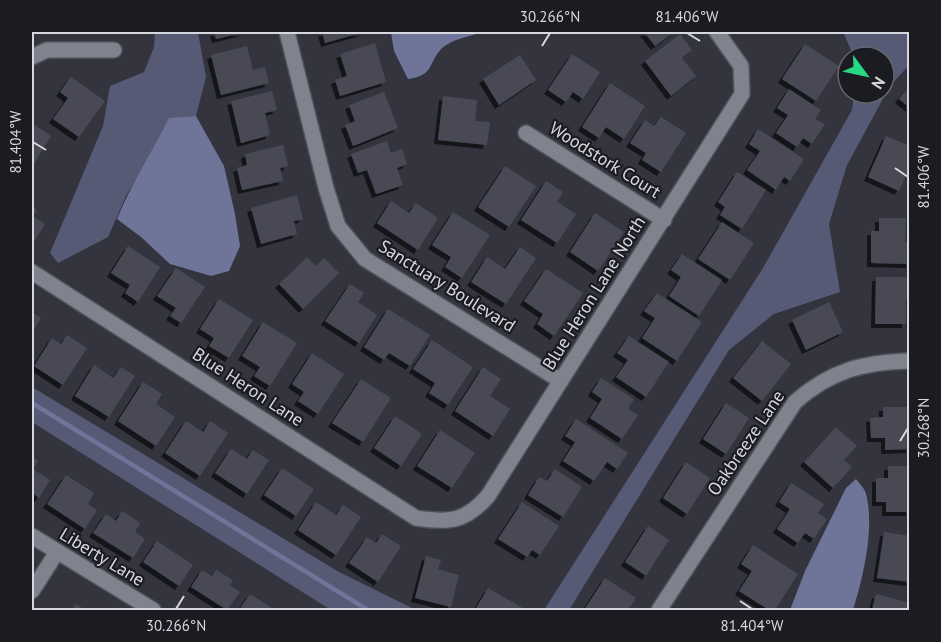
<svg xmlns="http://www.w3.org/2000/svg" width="941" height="642" font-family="'PT Sans',sans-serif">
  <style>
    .green { fill: #565a75 }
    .water { fill: #6f7499 }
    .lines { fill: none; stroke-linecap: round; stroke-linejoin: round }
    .stream { stroke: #6f7499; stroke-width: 4.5 }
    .building { fill: #484a55; filter: url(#shadow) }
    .minor-casing { stroke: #4f5159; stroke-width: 18 }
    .minor { stroke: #80828d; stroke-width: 15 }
    .ticks { fill: none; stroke: #d7d8df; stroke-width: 2 }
    .labels { text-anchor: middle; stroke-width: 4.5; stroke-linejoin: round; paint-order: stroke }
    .street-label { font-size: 18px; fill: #d7d8df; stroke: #1b1c21 }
    .neatline { fill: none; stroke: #d7d8df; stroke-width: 2 }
    .ticks-label { font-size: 15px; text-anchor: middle; fill: #d7d8df }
  </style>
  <defs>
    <filter id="shadow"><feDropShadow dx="-4" dy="4" stdDeviation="0" flood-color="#0009"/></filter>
  </defs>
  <rect width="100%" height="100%" fill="#33343e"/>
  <path class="green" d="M155 32H198L206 77 196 116 169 119 148 159 126 196 108 237 58 263 50 253 103 126 110 86 144 72 154 47Z
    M843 32H909L910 64 890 86 847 165 829 224 840 292 774 314 729 350 569 610H544L763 268 852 110 854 93H884V57H854Z
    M32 387 339 572 416 610H331L32 422Z"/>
  <path class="water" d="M391 32H483C471 36 452 39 442 48 427 64 435 75 408 79L394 51Z
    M196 116 224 166 235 214 240 246 229 271 211 276 170 264 141 237 117 219C131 184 152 152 169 118Z
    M856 479C859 483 865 489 866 494 875 528 863 578 853 610H790L805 571 846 488Z"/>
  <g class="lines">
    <path class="stream" d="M32 403 368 610"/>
  </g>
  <path class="building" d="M214 32H245L216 39Z
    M322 32H364L325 43Z
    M644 32H674L655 46Z
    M680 34 692 50 682 58 696 76 671 96 645 61Z
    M375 43 386 82 340 96 335 80 347 76 340 54Z
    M805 44 839 66 816 101 782 79Z
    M247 46 253 70 265 67 269 83 221 95 211 55Z
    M572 54 600 72 583 99 573 92 566 102 548 90Z
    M520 55 536 80 499 105 483 79Z
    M71 77 105 101 79 137 53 119 68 98 60 92Z
    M610 83 645 106 624 139 606 127 599 138 582 127Z
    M910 85V108L899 99Z
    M789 89 821 110 815 119 825 124 812 144 803 138 797 147 776 133 788 115 777 108Z
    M272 91 277 110 265 113 270 135 241 143 231 101Z
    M384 92 398 128 353 146 345 125 355 121 349 105Z
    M443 96 477 100 475 121 490 122 487 145 438 140Z
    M661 117 686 133 661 172 642 160 646 153 630 143 645 120 654 126Z
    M32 123 51 136 32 167Z
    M758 129 804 159 790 181 784 177 776 190 747 170 760 151 749 144Z
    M886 136 910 146V166L899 191 868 177Z
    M387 141 391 153 402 149 407 164 397 168 403 185 376 194 367 170 358 173 351 154Z
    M283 145 288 166 280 168 283 181 242 190 237 168 247 165 245 154Z
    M505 166 536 186 509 227 478 207Z
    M737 172 766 190 742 229 720 215 725 207 718 202Z
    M546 181 563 192 557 202 576 214 557 243 521 220Z
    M297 195 303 219 294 221 297 234 261 244 251 208Z
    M391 201 409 213 416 203 438 218 418 250 377 223Z
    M32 206 37 210 33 216 45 224 32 245Z
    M453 212 490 235 462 278 445 267 451 257 432 245Z
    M595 213 624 232 598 271 570 252Z
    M879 218H906L905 242H910V264L871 263V231H879Z
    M722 222 754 243 730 280 698 259Z
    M128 246 160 267 138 302 125 293 130 285 111 273Z
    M520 247 536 258 506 304 471 282 487 257 505 269Z
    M682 254 722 280 699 316 669 296 681 277 671 270Z
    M307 257 316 266 324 258 339 273 303 309 279 284Z
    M176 268 205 287 181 323 170 316 176 308 157 296Z
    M546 269 583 293 554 336 537 324 543 314 524 301Z
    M876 277H910V299H906V324H875Z
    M350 284 364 293 358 302 377 315 359 343 325 321Z
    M657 293 702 322 677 361 642 338 655 318 644 311Z
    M219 299 253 320 229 358 209 346 214 338 200 329Z
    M829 302 843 332 806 350 792 320Z
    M388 309 430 335 410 366 389 353 384 360 364 347Z
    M32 312 41 318 32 333Z
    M263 322 297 343 270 386 254 376 260 367 242 356Z
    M67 335 87 348 63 385 34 366 52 338 61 344Z
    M629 336 669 362 646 397 616 377 628 360 617 353Z
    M432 340 473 367 448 405 429 393 435 383 413 369Z
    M762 341 791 364 762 401 733 378Z
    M312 353 344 374 318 414 298 401 304 392 292 384Z
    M94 365 113 378 121 367 135 376 109 417 75 396Z
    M483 367 501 379 490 396 510 409 493 436 455 411Z
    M601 378 634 399 628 409 638 415 622 439 590 418 602 399 592 392Z
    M361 379 391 398 363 442 332 423Z
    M143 382 162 394 156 404 175 417 156 446 118 421Z
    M726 403 749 418 726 454 703 439Z
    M883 407H910V449L885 450V438H871L870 418 883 417Z
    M395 416 422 434 401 466 374 448Z
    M576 419 628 453 617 469 607 462 594 481 563 461 575 442 565 436Z
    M186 421 203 432 210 421 228 433 200 476 165 453Z
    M836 427 857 446 844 460 852 467 833 488 804 462Z
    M440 430 475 453 452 488 417 466Z
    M231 449 247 459 253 450 269 460 247 494 215 473Z
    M32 456 38 461 33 469 50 480 39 498 32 493Z
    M686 462 710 478 687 514 663 498Z
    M888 466H910V512H886V502H876V478H888Z
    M282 468 314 489 296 516 264 495Z
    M555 469 582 487 563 517 528 495 539 477 547 481Z
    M66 475 94 493 88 504 97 510 85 529 47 504Z
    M791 483 824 504 818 513 827 519 814 539 805 533 798 543 777 529 790 509 779 502Z
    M316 502 336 515 343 505 361 517 336 555 298 530Z
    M522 502 559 526 540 555 532 550 527 557 498 539Z
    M122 511 140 523 135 532 145 539 133 558 93 533 106 514 116 521Z
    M648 526 669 540 646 576 625 562Z
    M884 532 910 536V582L877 578Z
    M382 534 401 546 378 582 349 563 367 537 376 543Z
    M157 541 193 565 179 586 143 562Z
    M753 545 798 574 775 610H769L739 591 752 571 741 564Z
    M426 556 441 560 438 569 459 575 451 607 415 598Z
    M202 570 212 576 216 570 233 580 230 585 240 592 227 610 191 587Z
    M605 578 636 598 628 610H584Z
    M488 588 526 610H475Z
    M250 594 275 610H239Z
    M876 594 910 603V610H872Z
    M76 604 85 610H72Z"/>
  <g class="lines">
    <g class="minor-casing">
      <path id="minor" d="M287 32 326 188 338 226 365 259 561 381
        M32 57 47 50H114
        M526 133 664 220
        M32 272 416 518C450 523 465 522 488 496L742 94 741 66 717 32
        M32 536 153 610
        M32 591 57 552
        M659 610 795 402C830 371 863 362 910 361"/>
    </g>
    <use href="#minor" class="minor"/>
  </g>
  <path class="ticks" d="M687 33 700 41M542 46 550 33M33 142 46 150M895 168 908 177M900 441 908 428M740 601 752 609M176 609 184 596"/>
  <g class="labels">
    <g class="street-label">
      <text transform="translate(605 160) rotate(32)" y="6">Woodstork Court</text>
      <text transform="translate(447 286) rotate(32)" y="6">Sanctuary Boulevard</text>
      <text transform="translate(594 293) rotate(-58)" y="6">Blue Heron Lane North</text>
      <text transform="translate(248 387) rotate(33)" y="6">Blue Heron Lane</text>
      <text transform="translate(746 443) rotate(-56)" y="6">Oakbreeze Lane</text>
      <text transform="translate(102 557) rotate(31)" y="6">Liberty Lane</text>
    </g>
  </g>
  <rect width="941" height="642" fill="none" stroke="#1b1c21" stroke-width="66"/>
  <g transform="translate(866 75) rotate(123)"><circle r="28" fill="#1b1c21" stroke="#66676d" stroke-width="1.5"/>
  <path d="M0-4.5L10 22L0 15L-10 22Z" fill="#28d885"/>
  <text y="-9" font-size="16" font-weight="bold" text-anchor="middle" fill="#d7d8df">N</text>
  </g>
  <rect x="33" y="33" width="875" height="576" class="neatline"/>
  <g class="ticks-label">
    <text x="550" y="22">30.266°N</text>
    <text x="687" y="22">81.406°W</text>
    <text transform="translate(16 142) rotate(-90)" y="5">81.404°W</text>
    <text transform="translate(924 177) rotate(-90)" y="5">81.406°W</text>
    <text transform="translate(924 428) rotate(-90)" y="5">30.268°N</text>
    <text x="176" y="631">30.266°N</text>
    <text x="752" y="631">81.404°W</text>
  </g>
</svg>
